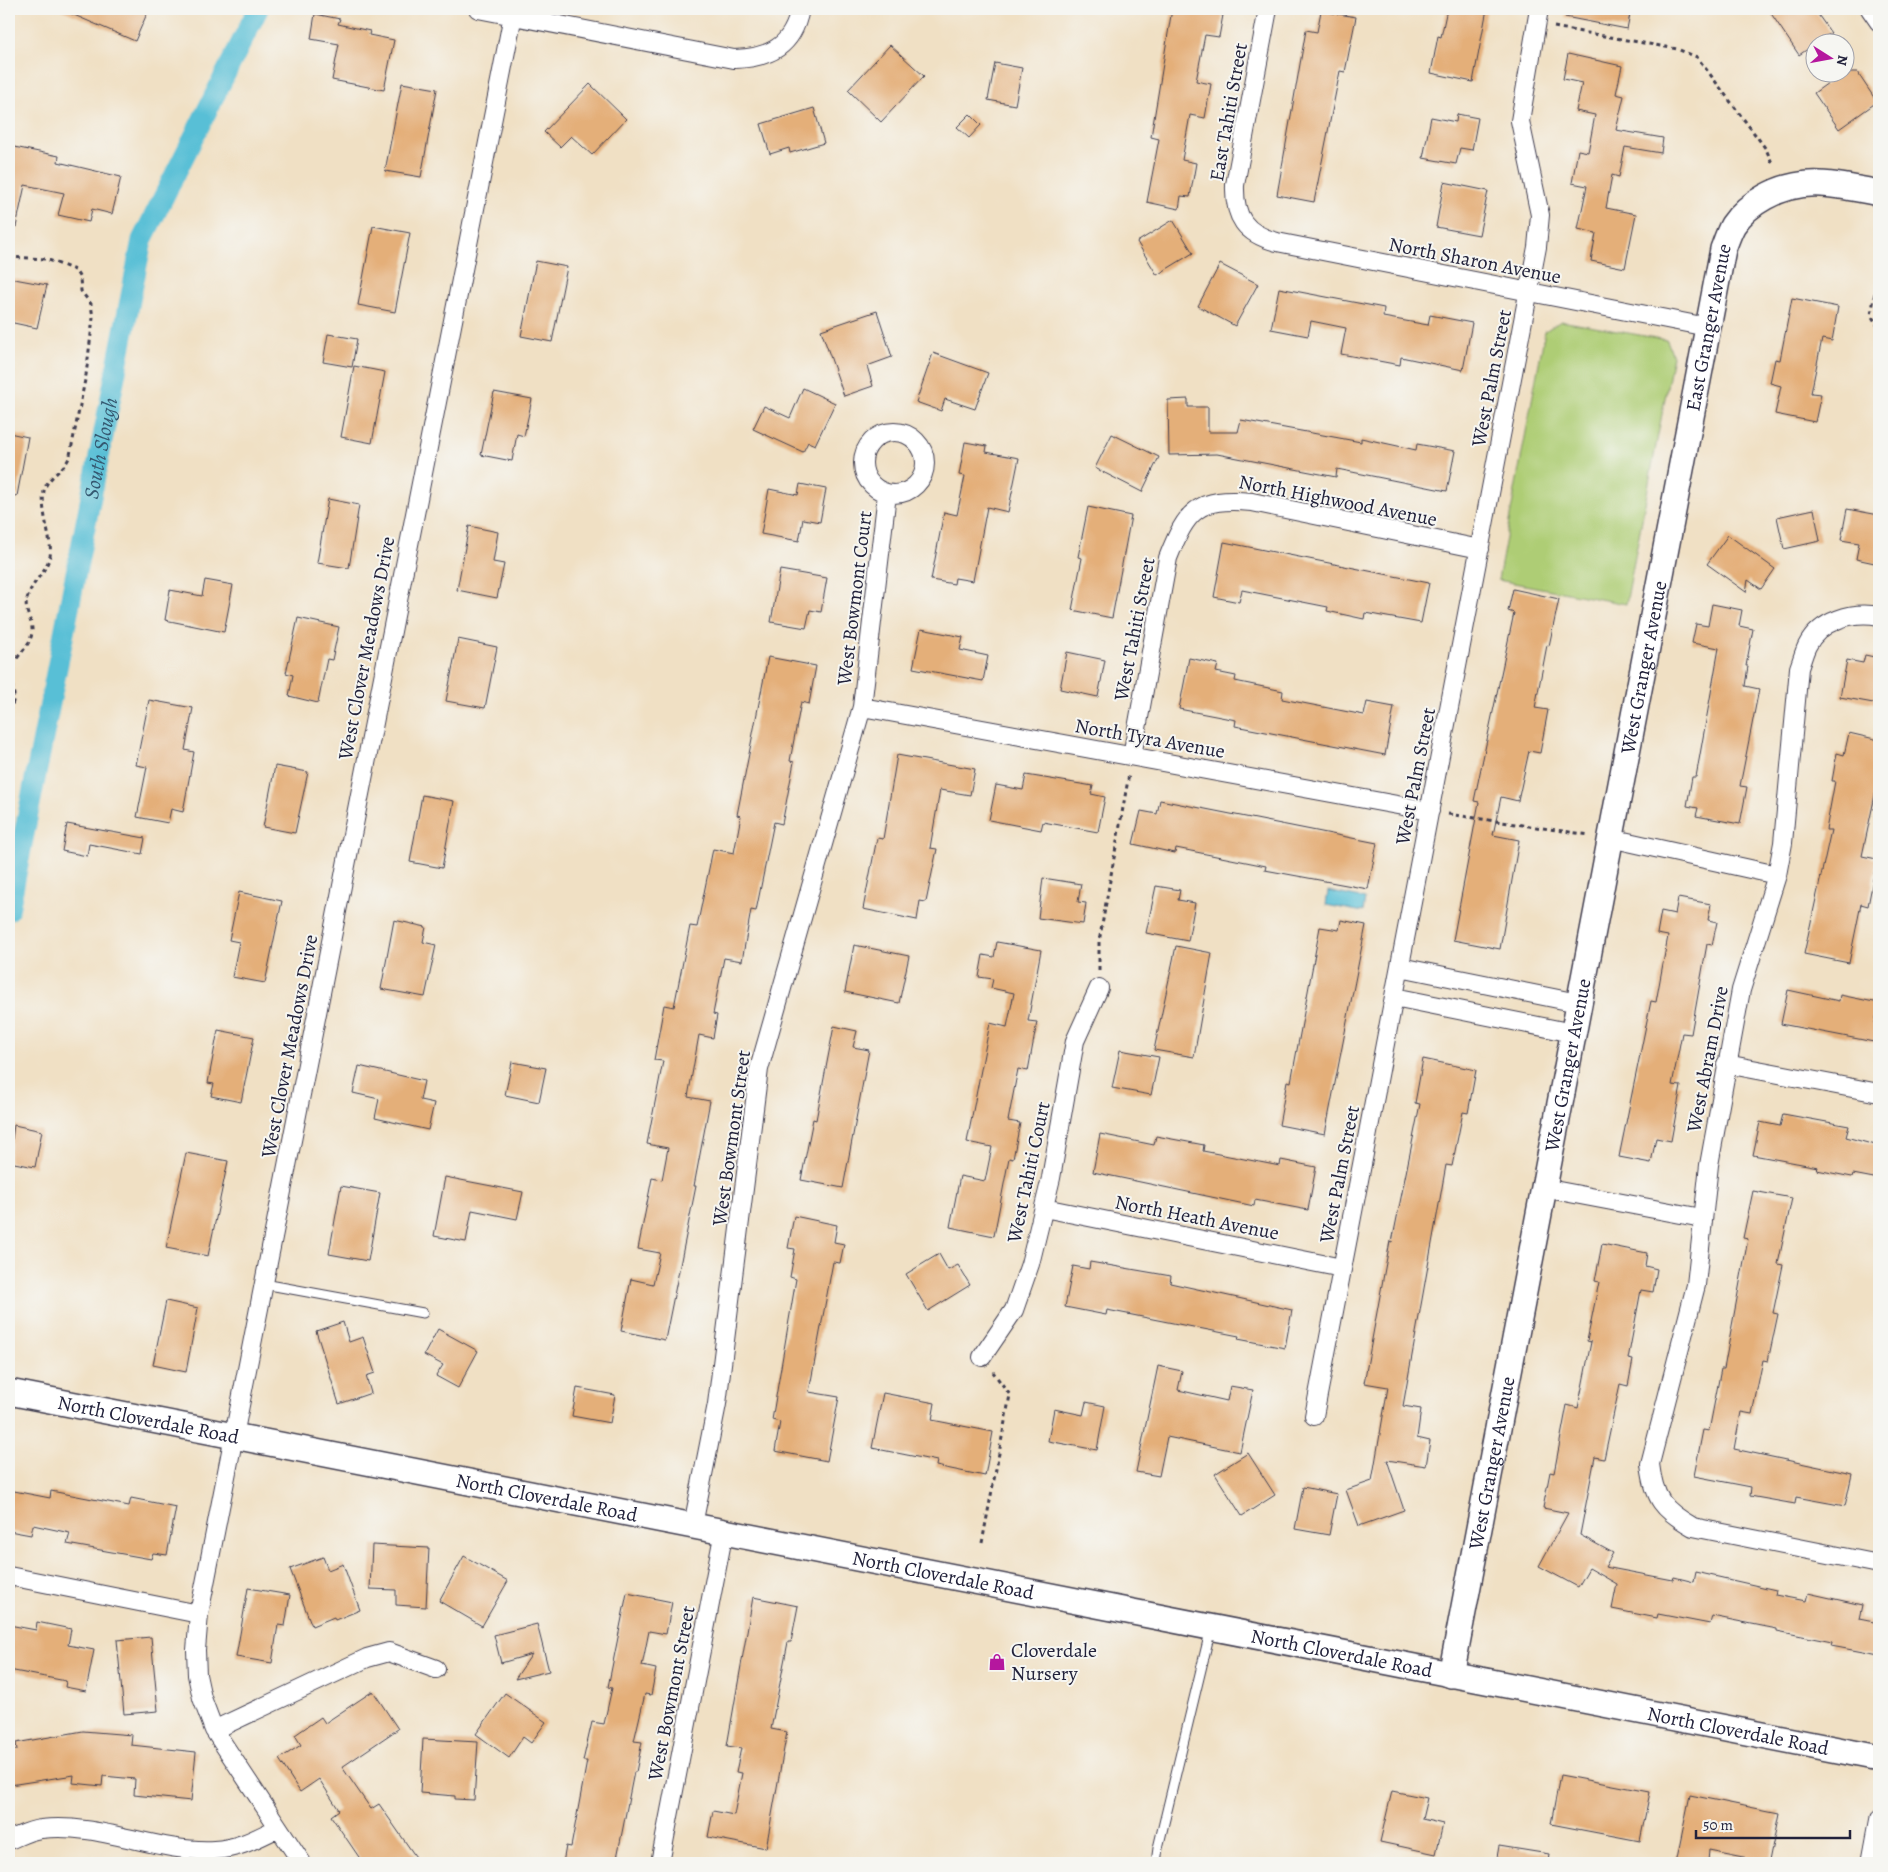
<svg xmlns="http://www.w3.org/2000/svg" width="1888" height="1872" font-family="Alegreya,serif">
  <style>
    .green { fill: #aecd74; stroke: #687858 }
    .water { fill: #58bfd6; stroke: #3d7088 }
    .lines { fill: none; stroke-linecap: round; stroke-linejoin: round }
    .canal { stroke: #58bfd6; stroke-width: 21 }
    .building { fill: #e4af79 }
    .lane-casing { stroke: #413e50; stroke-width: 11 }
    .street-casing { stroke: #413e50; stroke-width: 20 }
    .secondary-casing { stroke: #413e50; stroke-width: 28 }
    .path { stroke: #413e50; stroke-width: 3; stroke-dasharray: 4 4; stroke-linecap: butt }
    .lane { stroke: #fff; stroke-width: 9 }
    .street { stroke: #fff; stroke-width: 18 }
    .secondary { stroke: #fff; stroke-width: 25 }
    .labels { text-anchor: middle; stroke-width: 4; stroke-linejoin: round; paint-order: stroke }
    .street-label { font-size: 20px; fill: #22223b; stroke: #f6f6f2 }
    .poi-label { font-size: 20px; fill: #22223b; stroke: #f6f6f2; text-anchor: start }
    .water-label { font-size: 21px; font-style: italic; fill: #355971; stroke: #f6f6f2 }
  </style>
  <rect width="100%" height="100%" fill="#f6f6f2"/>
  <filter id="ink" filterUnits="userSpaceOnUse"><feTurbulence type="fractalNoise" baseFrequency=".02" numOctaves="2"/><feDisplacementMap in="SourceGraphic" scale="10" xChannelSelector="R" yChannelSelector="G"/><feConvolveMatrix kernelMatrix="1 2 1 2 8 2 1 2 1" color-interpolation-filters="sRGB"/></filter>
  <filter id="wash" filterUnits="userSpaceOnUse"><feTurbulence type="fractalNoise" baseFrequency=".0096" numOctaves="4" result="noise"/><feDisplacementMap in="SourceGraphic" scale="20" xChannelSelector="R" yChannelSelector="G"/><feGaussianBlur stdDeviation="1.12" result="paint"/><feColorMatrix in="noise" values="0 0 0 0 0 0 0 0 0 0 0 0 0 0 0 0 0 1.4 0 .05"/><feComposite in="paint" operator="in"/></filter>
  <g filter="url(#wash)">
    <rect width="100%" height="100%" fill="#f0e0c4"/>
    <path class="green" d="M1561 321 1667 340 1673 356 1626 604 1498 580 1545 331Z"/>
    <path class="water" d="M1328 891 1365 899 1363 912 1326 905Z"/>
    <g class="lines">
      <path class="canal" id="s1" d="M9 910 142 240 258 9"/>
    </g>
    <g id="blocks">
      <path class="building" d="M60 9H149L135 41Z
        M1172 9H1190L1223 15 1219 37 1205 35 1196 81 1211 84 1205 118 1190 115 1182 160 1196 163 1190 197 1181 196 1179 209 1147 202 1159 139 1151 137Z
        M1447 9H1487L1473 82 1431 73 1438 36 1441 37Z
        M1566 9H1631L1627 29 1565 17Z
        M1768 9H1814L1831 33 1799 55Z
        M1321 11 1356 17 1345 72 1340 71 1314 202 1277 195 1306 30 1317 32Z
        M315 14 340 19 338 24 370 31 369 35 394 40 384 90 332 80 339 44 311 39Z
        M890 45 924 76 881 122 848 90Z
        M1568 54 1622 66 1616 94 1624 96 1616 130 1663 138 1661 153 1625 147 1619 177 1612 175 1606 208 1636 214 1625 268 1591 261 1596 233 1578 229 1587 186 1572 183 1578 150 1588 152 1595 115 1576 111 1582 83 1563 79Z
        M995 63 1022 68 1015 105 988 100Z
        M1821 72H1857L1877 102 1839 129 1814 93 1828 83Z
        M402 83 437 89 421 177 385 171Z
        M590 84 626 119 592 155 571 136 560 147 544 132Z
        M814 108 824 143 790 153 789 148 770 154 761 124Z
        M970 114 981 125 969 138 957 127Z
        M1457 114 1478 118 1472 150 1460 148 1456 164 1423 158 1431 117 1456 122Z
        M9 146 59 156 58 162 121 177 112 214 92 209 89 222 58 215 64 193 25 185 16 227 9 226Z
        M1444 182 1488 191 1479 235 1436 227Z
        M1173 220 1193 253 1157 275 1137 242Z
        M373 226 410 233 395 312 358 305Z
        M536 261 567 267 552 342 521 336Z
        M1220 264 1258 284 1235 326 1198 306Z
        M9 278 47 285 37 328 9 322Z
        M1279 288 1384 308 1383 317 1428 325 1430 315 1472 323 1463 370 1401 357 1400 365 1341 354 1346 328 1311 321 1308 336 1271 329Z
        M1792 298 1838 307 1832 341 1822 339 1811 393 1821 394 1815 422 1775 414 1781 386 1770 383 1775 359 1780 360Z
        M877 311 892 357 867 366 873 386 844 396 821 330Z
        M328 334 357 339 352 367 323 362Z
        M933 353 988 373 975 409 945 399 941 411 916 402Z
        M354 366 385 372 372 443 341 437Z
        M803 388 835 403 815 445 808 442 803 452 753 429 764 406 790 418Z
        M494 392 532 399 524 436 517 434 512 461 481 455Z
        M1188 399V407H1208V432H1238L1241 420 1361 442V438L1416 450 1417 444 1455 451 1447 491 1337 469 1336 477 1217 454 1169 455 1168 400Z
        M9 433 28 437 17 496 9 495Z
        M1112 434 1159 457 1142 492 1095 468Z
        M965 442 987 446 986 452 1019 458 1008 512 987 507 973 581 955 578 954 584 931 580 944 512 957 515 965 476 959 475Z
        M800 484 826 489 820 522 803 519 799 541 761 534 769 489 798 495Z
        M328 499 359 505 349 568 317 563Z
        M1088 507 1131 516 1112 618 1072 610 1082 558 1078 557Z
        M1814 509 1820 541 1784 549 1777 517Z
        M1847 509 1879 515V564L1856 559 1859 543 1841 540Z
        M469 526 498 532 493 562 504 564 497 598 457 590Z
        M1728 535 1775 569 1761 589 1748 580 1746 592 1707 564Z
        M1224 542 1429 583 1421 623 1365 613 1364 619 1327 611 1328 607 1242 590 1239 602 1214 597Z
        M780 570 827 578 821 612 810 610 806 628 771 622Z
        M205 580 233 585 224 632 165 620 170 590 202 596Z
        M1513 589 1559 599 1549 646 1547 645 1535 708 1548 710 1540 753 1529 751 1518 801 1501 797 1493 835 1519 840 1500 949 1453 940 1479 802 1474 801 1514 613 1508 611Z
        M1712 604 1742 610 1739 626 1753 629 1746 666H1748L1745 686 1759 689 1740 786 1747 787 1740 824 1696 816 1698 808 1687 806 1692 777H1696L1719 648 1692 643 1696 624 1708 626Z
        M298 618 339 627 332 660 327 659 318 703 289 696 293 675 286 673Z
        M921 629 963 637 960 650 988 656 983 681 913 668Z
        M458 639 497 647 485 708 446 701Z
        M1067 652 1105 660 1098 697 1060 689Z
        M1865 655 1879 658V704L1840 697 1847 660 1863 663Z
        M768 657 816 666 809 704 801 702 790 761 794 762 782 824 774 822 756 911 751 910 742 961 724 958 713 1014 717 1015 713 1038 699 1035 688 1097 710 1101 694 1186H696L665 1340 621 1331 631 1279 653 1284 660 1253 638 1249 652 1178 662 1180 668 1148 647 1144 663 1061 654 1060 664 1005 674 1007 690 926 697 927 713 849 734 853 741 816 737 815Z
        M1189 658 1218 664 1216 672 1236 676 1235 681 1283 691 1282 699 1364 715 1367 702 1394 707 1385 755 1235 726 1236 720 1179 709Z
        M149 700 193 708 185 750 194 752 183 812 171 809 168 823 137 817 147 767 136 765Z
        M1849 733 1879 740V776L1862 856 1877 859 1868 906 1861 904 1849 963 1804 954 1831 830H1826L1835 781H1832L1837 753 1844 755Z
        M897 755 975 769 970 795 940 790 930 848 937 849 926 902 920 901 917 920 863 909 877 838 883 839Z
        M275 766 308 772 295 833 263 827Z
        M1026 775 1093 786 1091 794 1105 797 1098 832 1043 822 1041 830 989 820 996 785 1023 790Z
        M422 795 454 801 442 868 410 862Z
        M1160 800 1377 843 1368 889 1265 870 1266 866 1176 848 1175 853 1133 844 1141 811 1157 814Z
        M67 824 145 838 142 854 89 844 87 856 62 851Z
        M1043 878 1081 884 1078 902 1086 903 1083 924 1038 918Z
        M1156 886 1180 890 1178 900 1195 903 1188 941 1146 933Z
        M239 892 282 901 265 983 232 977 239 942 229 940Z
        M1678 898 1711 904 1708 920 1717 922 1712 945 1707 944 1691 1034 1682 1033 1672 1085 1681 1086 1671 1141 1656 1138 1651 1163 1619 1157 1651 1001 1656 1002 1668 936 1657 934 1661 911 1675 914Z
        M394 920 426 927 423 942 436 945 425 997 381 989Z
        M1341 920 1366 925 1325 1134 1279 1125 1287 1081 1291 1082 1320 927 1339 930Z
        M997 942 1041 950 1028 1021 1037 1022 1028 1071 1018 1069 1008 1121 1020 1123 1013 1159 1009 1158 994 1236 950 1227 960 1176 985 1181 992 1147 967 1142 990 1023 1007 1027 1014 993 991 988 993 979 979 977 983 955 994 957Z
        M854 945 909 956 899 1003 845 992Z
        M1176 946 1212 953 1194 1057 1154 1050Z
        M1788 990 1839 1001 1840 995 1879 1003 1875 1023 1879 1024V1043L1781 1024Z
        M834 1026 857 1031 853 1047 869 1050 843 1188 801 1180 813 1119 816 1120Z
        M218 1030 254 1037 241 1102 211 1096 214 1084 208 1083Z
        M1120 1050 1159 1057 1151 1095 1112 1088Z
        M1423 1059 1476 1070 1468 1113 1463 1112 1452 1166 1446 1165 1403 1406 1421 1409 1417 1438 1430 1441 1426 1466 1387 1460 1404 1510 1359 1526 1346 1490 1372 1481 1388 1387 1364 1383 1390 1241 1392 1242 1420 1104 1415 1103Z
        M512 1062 546 1068 539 1102 505 1095Z
        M359 1066 424 1081 420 1100 434 1103 428 1130 375 1118 379 1099 353 1093Z
        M1783 1114 1849 1126 1846 1137 1879 1146V1179L1853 1174 1852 1177 1817 1170 1818 1167 1753 1155 1760 1122 1780 1126Z
        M14 1125 42 1131 35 1167 9 1162Z
        M1100 1134 1154 1145 1156 1136 1204 1145 1203 1151 1280 1166 1281 1160 1316 1167 1308 1210 1255 1200 1254 1206 1093 1172Z
        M186 1153 228 1161 208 1256 166 1248Z
        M445 1177 523 1192 517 1219 472 1210 466 1242 434 1236Z
        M341 1186 380 1193 368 1261 329 1254Z
        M1753 1191 1792 1198 1778 1264 1783 1265 1773 1313 1778 1314 1768 1361 1763 1360 1752 1414 1741 1412 1734 1449 1852 1474 1845 1506 1796 1497 1795 1504 1750 1496 1751 1487 1694 1476 1703 1430 1709 1431 1721 1369H1724L1748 1239 1743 1238Z
        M794 1216 837 1225 834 1242 844 1244 840 1263 833 1262 809 1392 839 1397 827 1461 775 1451 780 1422 772 1420 796 1279 790 1277 795 1249 788 1248Z
        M1602 1244 1647 1253 1645 1266 1657 1269 1653 1292 1641 1290 1628 1359 1633 1360 1628 1386 1620 1384 1604 1459 1595 1457 1580 1535 1613 1553 1605 1567 1673 1580 1674 1577 1694 1582 1696 1572 1776 1590 1775 1595 1806 1601 1808 1593 1862 1605 1859 1619 1879 1623V1655L1831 1646 1832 1642 1777 1631V1629L1712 1616 1710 1624 1658 1614 1657 1618 1612 1609 1617 1584 1589 1568 1578 1587 1539 1566 1568 1513 1543 1508 1550 1472 1554 1473 1567 1405 1578 1408 1591 1342 1587 1341 1599 1282 1595 1281Z
        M939 1254 948 1270 958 1265 970 1285 928 1311 906 1274Z
        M1090 1262 1171 1276 1170 1283 1292 1310 1285 1348 1238 1339 1239 1336 1107 1310 1106 1315 1065 1307 1073 1266 1089 1269Z
        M166 1301 198 1308 186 1372 153 1365Z
        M343 1322 349 1342 363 1337 375 1373 366 1376 371 1393 339 1404 316 1331Z
        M438 1329 478 1351 458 1388 436 1376 443 1365 424 1355Z
        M1158 1366 1182 1371 1178 1390 1227 1401 1230 1386 1253 1390 1240 1452 1167 1437 1159 1476 1136 1472Z
        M577 1388 615 1395 610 1423 572 1416Z
        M883 1393 935 1403 932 1420 993 1432 985 1476 936 1466 937 1461 872 1448Z
        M1086 1402 1105 1406 1097 1450 1048 1441 1054 1409 1083 1415Z
        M1248 1453 1275 1495 1242 1516 1215 1474Z
        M1303 1487 1337 1494 1329 1535 1295 1529Z
        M9 1490 50 1498 51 1491 129 1506 131 1498 176 1507 167 1555 153 1553 151 1559 67 1544 70 1533 33 1525 31 1535 9 1531Z
        M372 1545 429 1548 426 1607 396 1605V1590L370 1589Z
        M464 1556 508 1581 482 1626 439 1601Z
        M323 1557 328 1570 343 1564 360 1610 335 1620 334 1617 312 1626 290 1569Z
        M248 1588 290 1595 285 1626 278 1625 272 1663 236 1657Z
        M627 1593 672 1602 666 1634 649 1631 642 1666 656 1669 651 1695 645 1694 634 1741 642 1742 636 1772H634L616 1863H563L566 1846 571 1847 587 1761H583L592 1722 604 1724 612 1688 608 1687Z
        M753 1597 798 1606 791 1642H788L771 1729 787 1732 766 1848 708 1837 713 1811 734 1815 742 1773 736 1772 741 1748 727 1746Z
        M37 1622 71 1629 68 1645 94 1650 86 1691 65 1687 66 1681 9 1670V1625L36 1630Z
        M537 1624 549 1671 515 1679 532 1654 501 1663 494 1635Z
        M151 1637 158 1711 124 1714 117 1640Z
        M373 1691 398 1729 342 1767 371 1809 379 1804 420 1863H363L331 1816 339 1810 319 1779 300 1792 279 1759 301 1745 295 1735 321 1717 325 1723Z
        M505 1693 546 1722 531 1743 523 1737 509 1758 476 1734Z
        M83 1731 132 1735 131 1745 196 1752 191 1801 134 1795 135 1779 103 1776 102 1786 73 1783 74 1775 10 1785 9 1751 17 1750 16 1743Z
        M423 1739 478 1742 474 1800 455 1799V1796L420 1793Z
        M1560 1775 1650 1792 1640 1841 1551 1824Z
        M1392 1791 1427 1798 1422 1819 1443 1824 1436 1854 1380 1842Z
        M1690 1795 1779 1813 1769 1862 1709 1850 1708 1863H1676Z
        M1499 1846 1549 1854 1548 1863H1496Z"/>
    </g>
  </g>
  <g filter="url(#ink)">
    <use href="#blocks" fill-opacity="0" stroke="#413e50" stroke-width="1"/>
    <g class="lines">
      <g class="lane-casing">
        <path id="lane" d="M264 1284 423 1313
          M1156 1863 1158 1848 1211 1628"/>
      </g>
      <g class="street-casing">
        <path id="street" d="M478 9 734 59C770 58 793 46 800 9
          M1268 9 1235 185C1234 217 1245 234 1277 242L1707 327
          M1870 9 1879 22
          M863 463a31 31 0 1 1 62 0a31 31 0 1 1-62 0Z
          M1879 616C1853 611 1820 620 1807 646 1804 652 1802 660 1799 668L1783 843 1777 875 1741 990 1709 1165 1696 1285 1650 1464C1654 1499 1663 1510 1693 1527L1879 1564
          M862 707 1430 811
          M1132 756 1168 558C1187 510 1197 497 1252 502L1480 549
          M1610 838 1777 875
          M1400 967 1578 1003
          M1394 997 1573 1033
          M1726 1064 1879 1093
          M1543 1188 1702 1218
          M1044 1208 1342 1268
          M982 1357 1014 1310 1030 1264 1051 1178 1075 1041 1099 988
          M1314 1416 1537 247 1540 215 1520 121 1539 9
          M693 1525 717 1404 759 1069 862 707 887 494
          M9 1576 199 1614
          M214 1730 367 1658 389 1652 436 1669
          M9 1840C19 1836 30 1830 41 1829 100 1822 155 1853 214 1850 238 1849 257 1838 278 1828
          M302 1863 214 1730 202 1698 197 1675 196 1650 199 1614 513 15
          M660 1863 724 1531
          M1871 1863 1879 1820"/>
      </g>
      <g class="secondary-casing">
        <g id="secondary">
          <path id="s2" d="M9 1392 1879 1758"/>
          <path id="s3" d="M1451 1675 1723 249C1726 241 1729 232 1733 225 1742 212 1752 204 1765 197 1804 175 1837 185 1879 193"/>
        </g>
      </g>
      <path class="path" d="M1554 27 1677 49 1697 57 1766 149 1772 163
        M9 257 46 259 75 270 80 278 81 291 91 304 93 318 86 375 70 455C66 470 47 476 44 491 40 513 53 541 50 556 46 572 33 581 28 596 22 612 33 618 32 632 31 646 16 655 12 668 9 676 13 686 14 695 14 701 11 707 9 713
        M1879 270 1871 315 1879 328
        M1448 814 1590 835
        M1099 970V942L1129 774
        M982 1543 1010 1395 993 1372"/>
      <use href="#lane" class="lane"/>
      <use href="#street" class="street"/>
      <use href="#secondary" class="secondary"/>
    </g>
  </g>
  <defs>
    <g id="shop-bare" transform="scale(1.35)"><path d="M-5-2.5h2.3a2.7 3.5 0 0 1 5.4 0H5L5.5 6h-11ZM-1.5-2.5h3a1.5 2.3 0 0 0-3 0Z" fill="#b5179e" stroke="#f6f6f2" stroke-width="2.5" paint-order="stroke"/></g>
  </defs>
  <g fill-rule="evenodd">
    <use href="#shop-bare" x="997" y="1662"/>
  </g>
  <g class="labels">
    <g class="street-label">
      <text transform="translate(1228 112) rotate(-80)" y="7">East Tahiti Street</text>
      <text transform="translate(1475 260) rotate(11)" y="7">North Sharon Avenue</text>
      <text dy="7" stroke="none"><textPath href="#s3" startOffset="1372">East Granger Avenue</textPath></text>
      <text transform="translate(1491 378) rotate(-79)" y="7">West Palm Street</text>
      <text transform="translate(1338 500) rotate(11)" y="7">North Highwood Avenue</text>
      <text transform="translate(854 598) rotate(-83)" y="7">West Bowmont Court</text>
      <text transform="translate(1134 629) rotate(-79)" y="7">West Tahiti Street</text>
      <text transform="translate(366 648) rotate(-79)" y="7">West Clover Meadows Drive</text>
      <text dy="7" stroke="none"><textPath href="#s3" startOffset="1026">West Granger Avenue</textPath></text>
      <text transform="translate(1150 738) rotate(10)" y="7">North Tyra Avenue</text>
      <text transform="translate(1415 776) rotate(-79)" y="7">West Palm Street</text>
      <text transform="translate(289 1046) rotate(-79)" y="7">West Clover Meadows Drive</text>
      <text transform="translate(1707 1059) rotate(-79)" y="7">West Abram Drive</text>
      <text dy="7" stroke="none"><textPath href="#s3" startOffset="621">West Granger Avenue</textPath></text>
      <text transform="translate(731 1138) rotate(-82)" y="7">West Bowmont Street</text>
      <text transform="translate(1028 1172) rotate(-78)" y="7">West Tahiti Court</text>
      <text transform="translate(1339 1174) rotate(-79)" y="7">West Palm Street</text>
      <text transform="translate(1197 1217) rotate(11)" y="7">North Heath Avenue</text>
      <text dy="7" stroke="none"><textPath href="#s2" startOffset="142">North Cloverdale Road</textPath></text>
      <text dy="7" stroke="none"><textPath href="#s3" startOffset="216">West Granger Avenue</textPath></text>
      <text dy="7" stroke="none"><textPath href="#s2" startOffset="548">North Cloverdale Road</textPath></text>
      <text dy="7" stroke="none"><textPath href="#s2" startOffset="952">North Cloverdale Road</textPath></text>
      <text dy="7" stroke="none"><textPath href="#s2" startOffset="1358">North Cloverdale Road</textPath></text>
      <text transform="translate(671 1693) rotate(-79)" y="7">West Bowmont Street</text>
      <text dy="7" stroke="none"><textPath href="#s2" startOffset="1762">North Cloverdale Road</textPath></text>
    </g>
    <g class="poi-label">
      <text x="1011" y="1657">Cloverdale<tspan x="1011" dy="23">Nursery</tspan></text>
    </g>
    <g class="water-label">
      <text dy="7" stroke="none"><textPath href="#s1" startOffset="471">South Slough</textPath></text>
    </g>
  </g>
  <rect width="1888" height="1872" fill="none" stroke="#f6f6f2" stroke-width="30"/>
  <g transform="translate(1830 58) rotate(101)"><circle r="24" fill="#f6f6f2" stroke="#a1a1a9"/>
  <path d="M0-4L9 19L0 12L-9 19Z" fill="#b5179e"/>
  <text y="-8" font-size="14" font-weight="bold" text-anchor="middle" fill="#22223b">N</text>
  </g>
  <path d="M1696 1830v8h154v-8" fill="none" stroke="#22223b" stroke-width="2.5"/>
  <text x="1703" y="1830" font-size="15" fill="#22223b" stroke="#f6f6f2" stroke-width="4" paint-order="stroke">50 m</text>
</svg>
